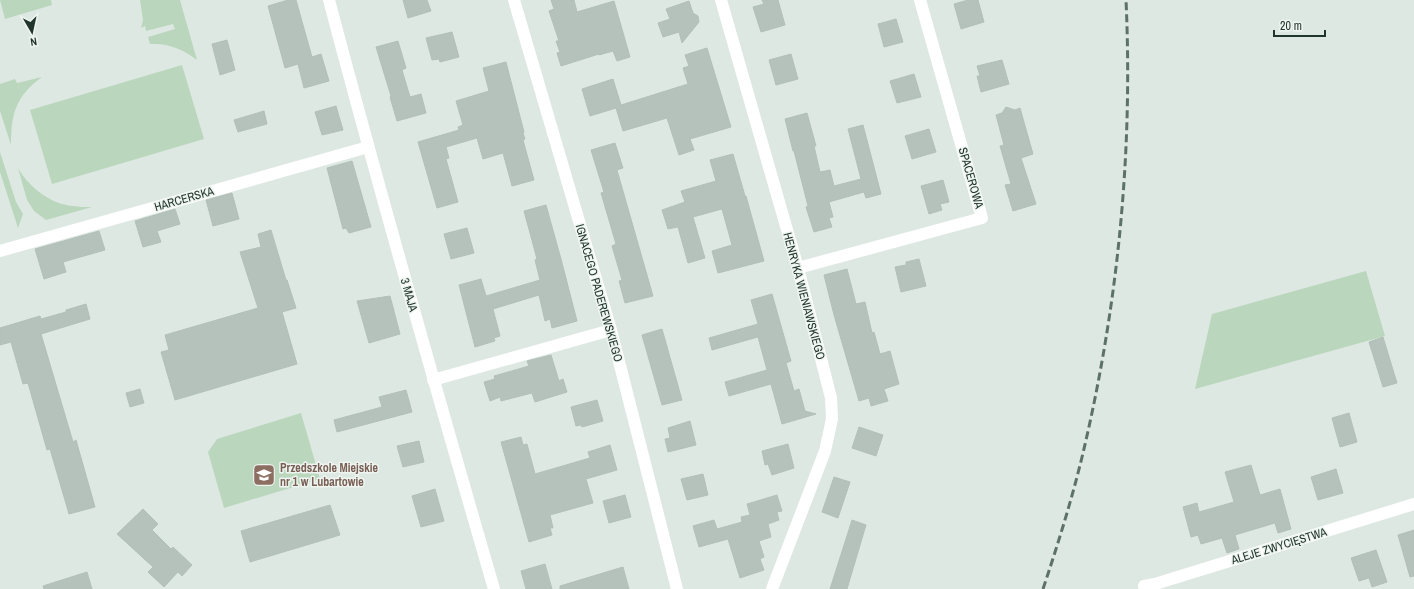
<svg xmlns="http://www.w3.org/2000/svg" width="1414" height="589" font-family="'Archivo Narrow',sans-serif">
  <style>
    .green { fill: #bad7bd }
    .building { fill: #b4c2bb; stroke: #b2c0b8 }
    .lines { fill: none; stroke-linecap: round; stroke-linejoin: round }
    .street { stroke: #fff; stroke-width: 12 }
    .rail { stroke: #5c7168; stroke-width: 3; stroke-dasharray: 8 4; stroke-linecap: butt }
    .labels { text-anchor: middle; stroke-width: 3; stroke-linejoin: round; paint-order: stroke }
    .street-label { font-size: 12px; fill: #22352d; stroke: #eef5f0 }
    .education-label { font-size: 12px; font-weight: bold; fill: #785e54; stroke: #eef5f0; text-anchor: start }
  </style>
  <rect width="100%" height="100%" fill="#dee8e2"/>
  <path class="green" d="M0 0H51L52 5 5 19Z
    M140 0H180L197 60C183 49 168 43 150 44L148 37 175 29 173 24 146 31 145 26 141 28 143 20Z
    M182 65 204 139 52 184 30 110Z
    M42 77C16 96 11 113 11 145L0 111V84L15 79 17 83Z
    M0 152 16 202 23 214 18 228 0 172Z
    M18 168C29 187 50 204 73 206 79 207 86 207 92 207L46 220 34 211 27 200Z
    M1366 271 1385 336 1195 389 1212 314Z
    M301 413 320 479 224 508 208 452 217 439Z"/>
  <path class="building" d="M288 0H296L312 57 321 54 329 81 304 88 298 64 285 68 268 6Z
    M403 0H427L431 11 408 18Z
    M551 0H574L577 12 614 1 630 57 617 61 613 51 599 55V54L561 66 557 53 560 52 556 41H559L549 11 554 9Z
    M762 0H778L785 25 761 32 753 7 764 4Z
    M968 0H978L984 22 961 29 954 4Z
    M689 1 693 13 698 16 699 22 682 43 679 32 663 37 658 23 670 19 666 9Z
    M896 19 903 42 884 47 878 24Z
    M452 32 459 57 440 62 439 59 432 60 426 38Z
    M227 40 235 70 220 75 212 44Z
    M398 41 406 68 402 70 410 97 421 94 426 113 397 121 390 97 391 96 376 47Z
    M707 48 731 127 690 139 694 150 679 155 667 118 623 131 616 108 590 116 582 89 613 79 621 105 688 84 683 68 689 66 685 55Z
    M791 54 798 79 776 85 769 60Z
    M1002 60 1009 84 981 92 977 76H980L977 66Z
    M506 62 524 132 523 133 525 139 523 140 534 180 512 186 503 153 483 159 477 138 446 147 449 158 446 159 458 202 437 208 418 142 459 130 458 127 463 125 456 101 489 91 483 68Z
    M914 74 921 97 897 103 890 81Z
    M336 106 343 130 322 135 315 112Z
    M1006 107 1015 110 1020 108 1033 154 1021 158 1036 204 1013 211 1005 185 1011 184 1000 146 1004 145 996 115 1002 113Z
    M264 111 267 124 238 132 234 120Z
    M807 113 816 146H814L820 172 830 170 834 186 861 179 848 129 863 125 881 194 866 198 864 192 829 202 833 217 829 218 832 227 814 232 806 207 808 206 794 151H793L785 119Z
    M929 129 936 152 912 159 905 136Z
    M615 143 623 168 617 170 653 296 625 303 619 281 622 280 612 246 616 244 601 193 604 192 591 150Z
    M733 154 745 196H746L764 261 718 273 712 251 732 245 722 209 693 217 705 258 688 263 678 227 668 229 662 210 685 202 681 191 716 181 710 160Z
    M352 161 371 227 349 233 346 228 343 229 327 168Z
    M943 180 949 202 940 204 942 210 929 214 921 186Z
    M232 193 239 219 213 226 206 200Z
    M546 205 561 259 577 321 552 328 550 319 545 321 539 295 493 309 500 336 494 338 495 341 475 347 459 285 481 279 486 296 540 280 535 260 537 259 524 211Z
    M175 209 180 224 157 231 161 242 143 247 135 221Z
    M467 228 474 253 451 259 444 234Z
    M271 230 286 280H287L296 308 282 312 297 364 175 400 161 352 169 350 165 335 258 308 240 252 261 247 258 234Z
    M99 231 105 250 63 262 66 272 44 279 35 249Z
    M919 259 926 286 901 292 895 267 906 265V262Z
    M847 269 856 304 865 302 872 333 874 332 880 354 890 351 899 384 884 389 888 401 871 406 869 398 859 401 834 315 824 275Z
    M772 294 791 361 786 363 794 391 799 389 805 411 816 414 782 424 771 384 729 396 725 382 767 370 758 337 712 350 709 338 758 324 751 300Z
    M390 296 400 334 369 343 357 301Z
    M86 304 90 319 41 334 73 442 76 440 95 507 69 514 50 449 47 450 28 383 23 384 11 342 0 345V328L40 316 41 319 66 312V310Z
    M662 329 682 400 662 405 642 335Z
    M1383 337 1397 383 1383 387 1369 342Z
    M551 355 559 381 563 379 567 392 535 402 532 393 501 401 500 397 490 401 484 382 495 379 494 376 529 366 527 361Z
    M140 389 144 403 130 407 126 393Z
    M406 390 412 412 337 432 334 420 382 407 379 397Z
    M597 400 603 421 582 427 581 425 576 426 571 407Z
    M1349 413 1357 442 1340 447 1332 418Z
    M690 421 696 445 668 452 665 439 670 438 668 428Z
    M859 427 883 435 876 456 852 448Z
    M521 437 523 445 527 444 535 474 590 458 588 452 610 445 617 470 586 479 593 503 550 515 553 528H550L552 535 529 542 501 442Z
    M419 441 424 462 403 467 397 446Z
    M788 444 794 468 772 475 768 464 765 465 762 451Z
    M1251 465 1260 495 1280 489 1291 529 1278 533 1275 523 1235 535 1239 549 1227 553 1222 538 1201 544 1198 535 1191 537 1183 507 1197 503 1199 512 1234 502 1225 472Z
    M1336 469 1343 493 1318 500 1311 477Z
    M703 474 708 495 687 500 681 479Z
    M834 477 850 482 838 518 822 512Z
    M435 489 444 521 421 527 412 496Z
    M625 495 631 517 609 523 603 501Z
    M777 495 782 511 777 512 779 520 768 524 771 537 759 541 764 557 760 559 764 570 740 578 728 539 699 547 693 526 714 520 717 529 742 522 741 517 750 515 747 504Z
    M330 505 340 535 250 562 241 531Z
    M143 509 158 524 152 530 171 549 173 547 192 565 182 576 178 572 164 587 148 572 153 567 117 534Z
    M852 520 866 525 847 589H830Z
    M1414 530V576L1410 577 1398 535Z
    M1376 550 1387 582 1372 587 1369 578 1359 581 1351 558Z
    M545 564 552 589H526L521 571Z
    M623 567 629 589H560V586Z
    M87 572 92 589H44L43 586Z"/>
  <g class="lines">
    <path class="street" d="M329 0C381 197 437 393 494 589
      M514 0 611 330 677 589
      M721 0 798 268 831 398 832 419 825 451 772 589
      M0 251 368 147
      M798 268 982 218 920 0
      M433 380 611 330
      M1144 586 1155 584 1414 504"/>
    <path class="rail" d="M1043 589C1058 544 1072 499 1083 453 1118 305 1133 152 1126 0"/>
  </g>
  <defs>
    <g id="school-square" transform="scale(1.15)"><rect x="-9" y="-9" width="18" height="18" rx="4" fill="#8d6e63" stroke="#eef5f0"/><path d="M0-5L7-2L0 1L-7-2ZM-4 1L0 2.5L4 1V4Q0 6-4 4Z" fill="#fff"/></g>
  </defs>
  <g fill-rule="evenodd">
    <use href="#school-square" x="264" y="475"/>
  </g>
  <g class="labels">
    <g class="street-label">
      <text transform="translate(971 178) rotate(74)" y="4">SPACEROWA</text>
      <text transform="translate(184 199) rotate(-16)" y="4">HARCERSKA</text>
      <text transform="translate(599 293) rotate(74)" y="4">IGNACEGO PADEREWSKIEGO</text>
      <text transform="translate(409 295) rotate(74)" y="4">3 MAJA</text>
      <text transform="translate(804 296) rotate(75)" y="4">HENRYKA WIENIAWSKIEGO</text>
      <text transform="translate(1279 546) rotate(-17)" y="4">ALEJE ZWYCIĘSTWA</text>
    </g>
    <g class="education-label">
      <text x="280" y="472">Przedszkole Miejskie<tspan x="280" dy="14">nr 1 w Lubartowie</tspan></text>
    </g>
  </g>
  <g transform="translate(32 32) rotate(171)" stroke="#eef5f0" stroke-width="3" paint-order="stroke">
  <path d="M0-3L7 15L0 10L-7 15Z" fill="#22352d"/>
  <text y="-6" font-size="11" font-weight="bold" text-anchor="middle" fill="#22352d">N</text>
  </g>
  <path d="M1274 30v6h51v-6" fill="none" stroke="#22352d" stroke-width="2"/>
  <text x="1280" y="30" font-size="12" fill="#22352d" stroke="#eef5f0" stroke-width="3" paint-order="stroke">20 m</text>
</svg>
